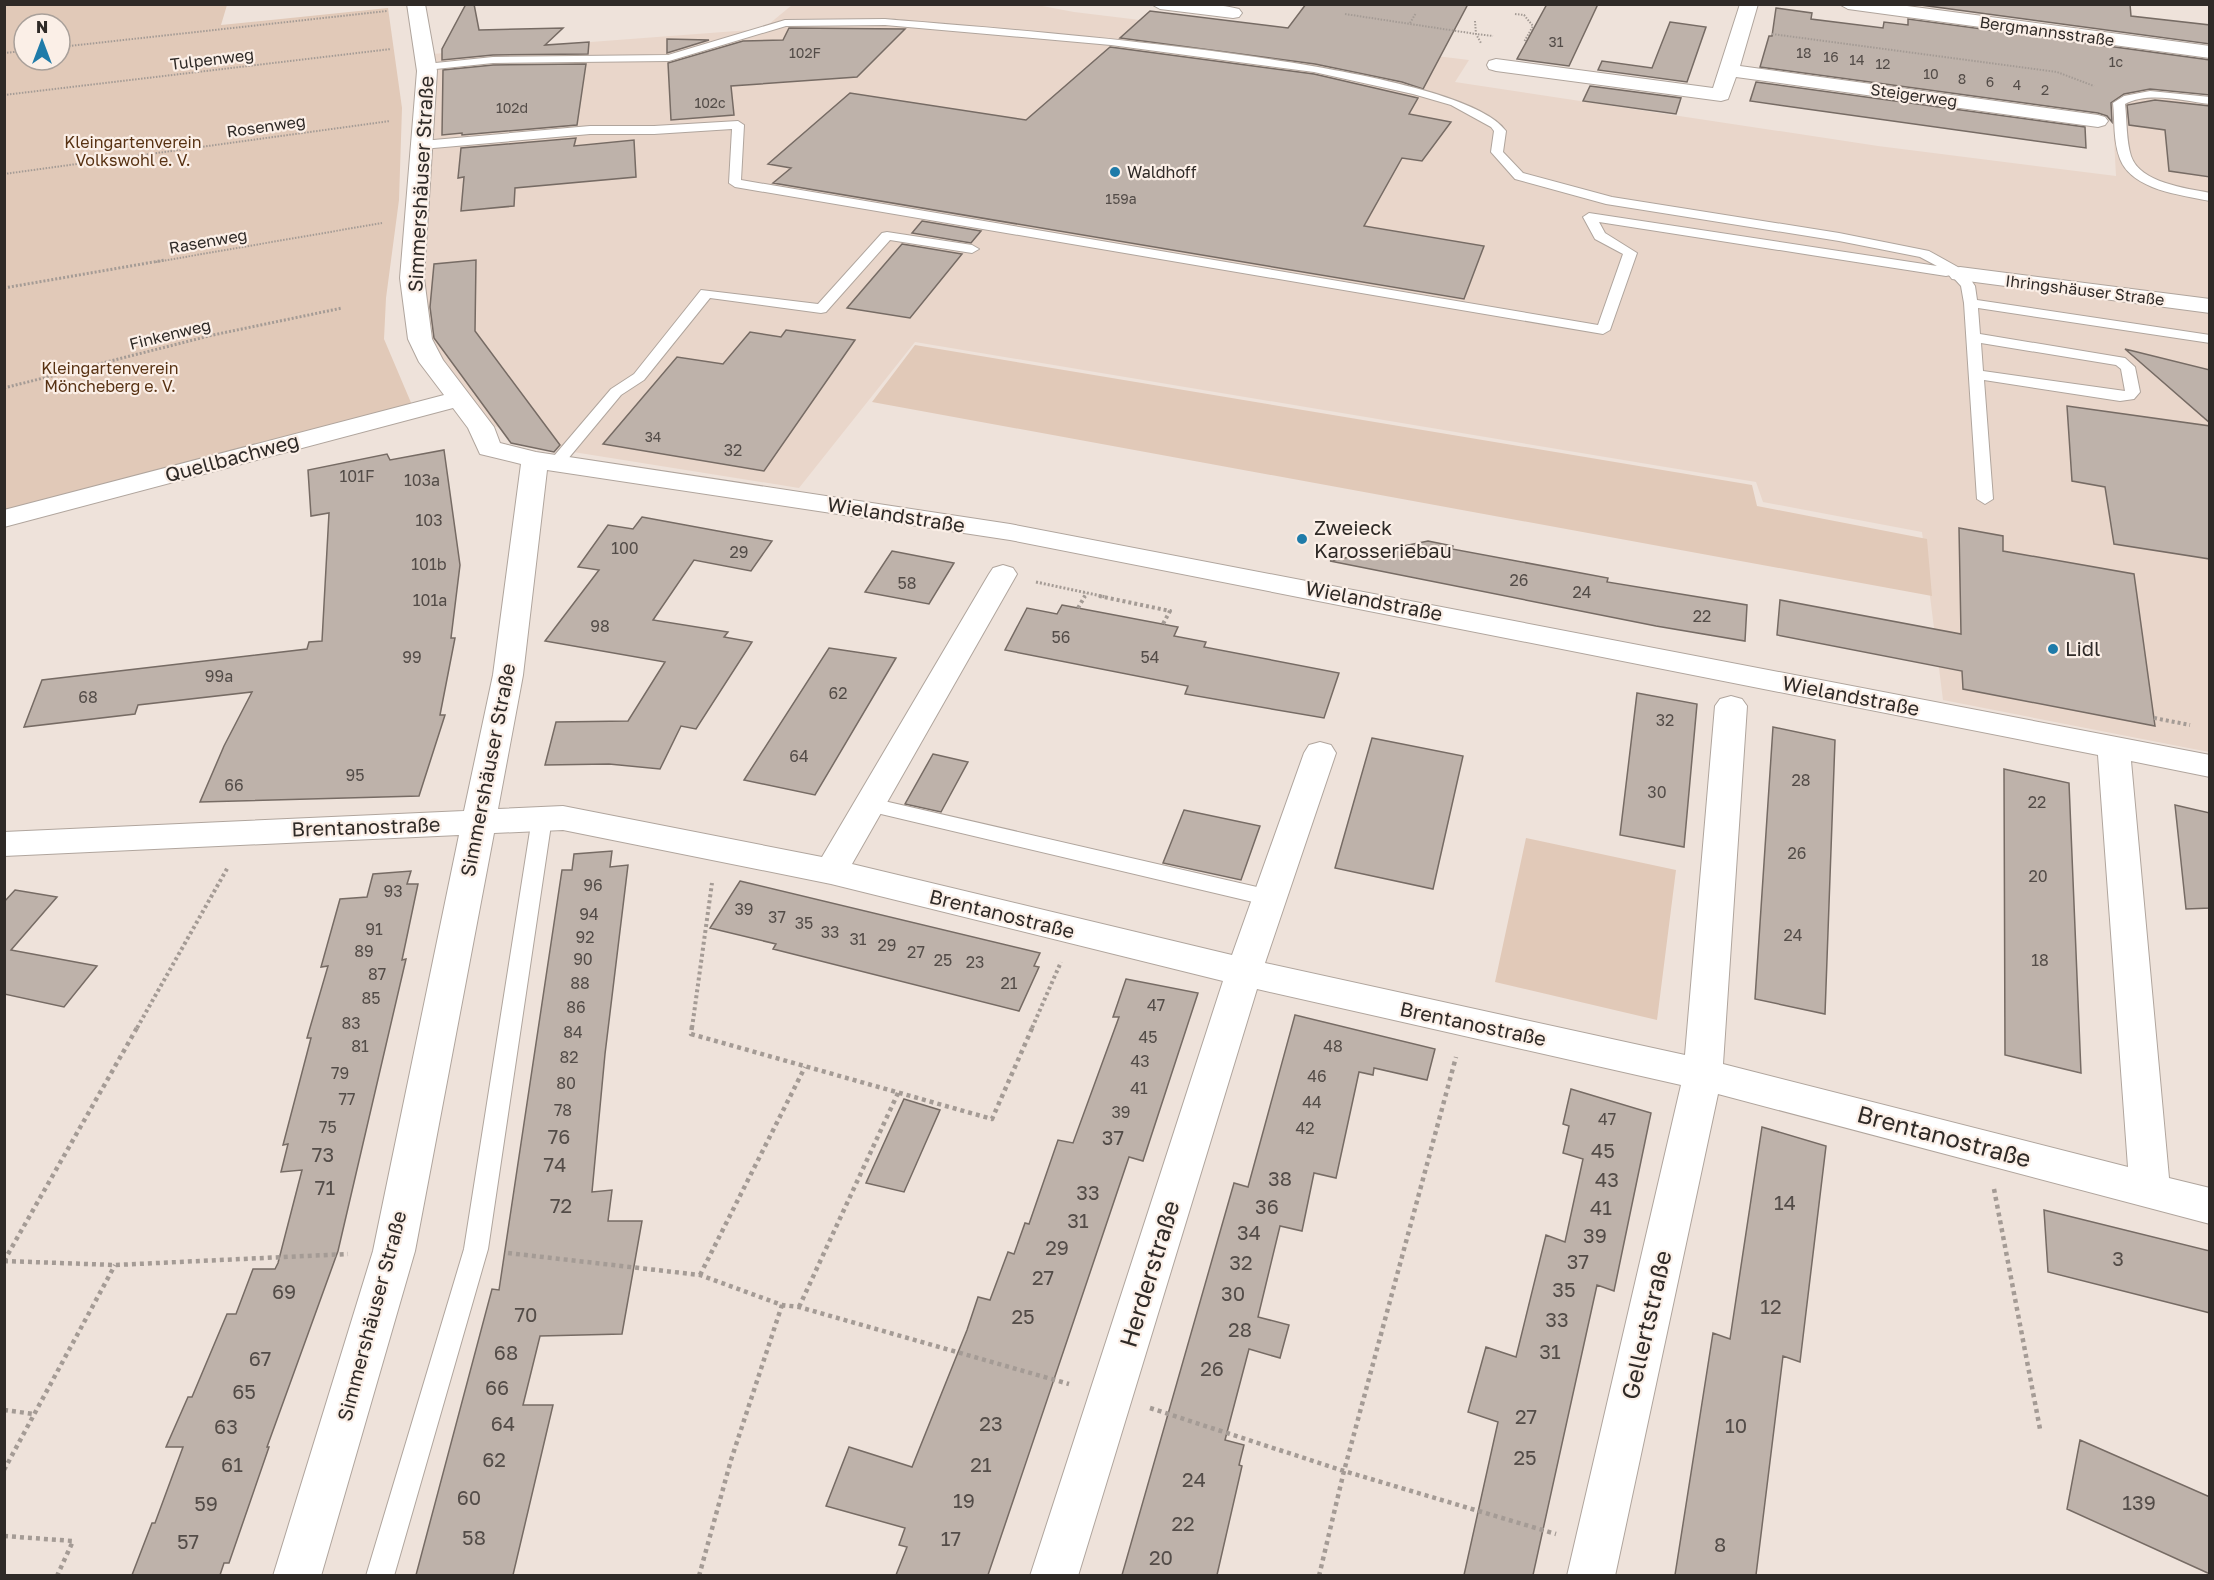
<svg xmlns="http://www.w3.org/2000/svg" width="2214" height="1580" font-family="'Golos Text',sans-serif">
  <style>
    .built { fill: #e9d6ca }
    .green { fill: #e1c9b8; fill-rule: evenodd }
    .building { fill: #beb2aa; stroke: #766b64; stroke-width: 1.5 }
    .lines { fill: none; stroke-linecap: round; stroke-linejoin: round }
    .service-casing { stroke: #b0a59d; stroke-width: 2 }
    .minor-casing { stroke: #b0a59d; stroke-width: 2 }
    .path-far3 { stroke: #a49b95; stroke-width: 2; stroke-dasharray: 1.5 1.5; stroke-linecap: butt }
    .path-far2 { stroke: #a49b95; stroke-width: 3; stroke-dasharray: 2 2; stroke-linecap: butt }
    .path-far1 { stroke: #a49b95; stroke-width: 4; stroke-dasharray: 3 3; stroke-linecap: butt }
    .path { stroke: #a49b95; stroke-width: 4.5; stroke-dasharray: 4 4; stroke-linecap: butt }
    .service { fill: #fff; fill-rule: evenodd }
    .minor { fill: #fff; fill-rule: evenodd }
    .poi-dot { fill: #1f7ba9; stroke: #fbefe7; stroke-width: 2 }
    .labels { text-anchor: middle; stroke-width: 4.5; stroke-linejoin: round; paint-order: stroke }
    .far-number-label { font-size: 14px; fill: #534c48 }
    .far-street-label { font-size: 16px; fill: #2f2a27; stroke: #fbefe7 }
    .far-park-label { font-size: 16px; fill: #573112; stroke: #fbefe7 }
    .far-poi-label { font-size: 16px; fill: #2f2a27; stroke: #fbefe7; text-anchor: start }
    .number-label { font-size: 16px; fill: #534c48 }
    .street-label { font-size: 20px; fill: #2f2a27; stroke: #fbefe7 }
    .poi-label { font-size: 20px; fill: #2f2a27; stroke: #fbefe7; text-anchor: start }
    .near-number-label { font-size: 20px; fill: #534c48 }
    .near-street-label { font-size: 24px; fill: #2f2a27; stroke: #fbefe7 }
  </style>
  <rect width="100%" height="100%" fill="#eee2da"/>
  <path class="built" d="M792 5H1037L1074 12 1469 60 1455 82 1878 146 2116 176 2111 84 2209 98V752L1943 700 1922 532 1763 502 1756 482 915 342 799 488 542 447 490 424 446 366 428 334 420 274 432 54 763 29Z"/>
  <path class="green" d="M5 5H227L221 25 388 8 402 108 399 200 386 298 384 339 412 405 5 512ZM24 24H60V60H24Z
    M915 345 1752 485 1757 506 1927 539 1932 596 872 402Z
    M1526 838 1676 870 1657 1020 1495 982Z"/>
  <path class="building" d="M466 4H474L479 30 563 28 545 45 589 42 588 54 493 55 442 60V49Z
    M1306 4H1468L1423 89 1402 82 1315 64 1120 38 1150 11 1288 28Z
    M1547 4H1598L1569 66 1517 59Z
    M1913 4H2130L2131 16 2210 25V44Z
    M1776 8 1812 13 1811 19 1883 28 1884 22 1908 25V19L2210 60V95L2150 89 2124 94 2111 103 2112 122 2107 116 2098 113 1760 67 1769 36H1772Z
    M1670 22 1706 27 1687 82 1598 70 1602 61 1652 68Z
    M789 28 905 29 857 77 731 86 734 115 671 120 668 63 743 41 783 40Z
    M667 39 709 40 667 53Z
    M1110 47 1314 74 1418 98 1409 114 1451 122 1422 161 1402 158 1364 226 1484 246 1464 299 773 183 791 168 768 164 850 93 1026 120Z
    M586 64 577 125 462 135V133L442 135 443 70 493 65Z
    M1756 82 2085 127 2086 148 1750 101Z
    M1590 86 1681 98 1676 114 1583 101Z
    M2155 100 2210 106V177L2169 171 2165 130 2129 125 2127 105Z
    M576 138 574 146 634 140 636 177 515 188 514 206 461 211 464 177 458 178 461 148Z
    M922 221 981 231 971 243 912 233Z
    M902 244 962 254 910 318 847 308Z
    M476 260 475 331 560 445 554 452 511 443 434 338 430 307 434 264Z
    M786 330 855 340 764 471 603 444 677 357 723 364 750 332 781 337Z
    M2125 349 2210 370V423Z
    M2067 406 2210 426V559L2114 544 2105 487 2072 481Z
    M444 450 460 565 451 638H455L440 715H445L419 796 200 802 224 746 252 692 138 705 135 714 24 727 42 680 307 649 309 642 322 641 329 513 311 516 308 470 387 454 390 460Z
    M642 517 772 541 751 571 694 560 653 620 728 632 724 637 752 642 696 729 681 726 660 769 609 764 545 765 556 722 628 721 665 662 545 641 599 570 578 567 608 525 633 529Z
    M1959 528 2003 536V551L2134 574 2155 726 1963 689 1962 671 1777 635 1780 600 1961 634Z
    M1428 541 1453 546 1452 549 1608 578 1607 582 1747 605 1745 641 1656 626 1330 561Z
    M892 551 954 563 929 604 865 592Z
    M1062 605 1178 627 1174 636 1206 642 1204 647 1339 673 1324 718 1185 694 1188 686 1005 650 1027 608 1057 614Z
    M829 648 896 658 815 795 744 780Z
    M1637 693 1697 704 1684 847 1620 835Z
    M1773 727 1835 740 1825 1014 1755 999Z
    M1372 738 1463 756 1433 889 1335 868Z
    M933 754 968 762 941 812 905 804Z
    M2004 769 2069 783 2081 1073 2005 1055Z
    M2175 805 2210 813V908L2186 909Z
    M1184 810 1260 826 1241 880 1163 863Z
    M612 851 610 867 628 865 605 1054 592 1192 612 1190 608 1221H642L622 1334 540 1336 523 1405H553L513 1575H416L492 1289 499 1290 562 870H572L574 854Z
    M411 871 407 884H418L402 960 406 959 338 1251 267 1447H269L229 1563H224L220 1575H132L152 1523H155L183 1447H166L188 1397H192L227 1314H236L253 1269H275L278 1263 302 1170 281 1172 288 1144 283 1145 311 1038H307L328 966 321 967 340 899 367 897 373 874Z
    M740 881 1040 953 1034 966 1039 967 1019 1011 773 949 776 944 710 928Z
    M15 890 57 897 11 950 97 966 64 1007 4 994V902Z
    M1126 979 1198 993 1143 1161 1129 1157 988 1575H896L907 1547 899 1545 905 1528 826 1506 849 1447 912 1467 967 1330 978 1297 990 1300 1008 1252 1014 1254 1025 1223 1029 1224 1058 1140 1073 1143 1119 1017H1113Z
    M1295 1015 1435 1049 1427 1080 1374 1068 1373 1075 1359 1072 1336 1178 1314 1173 1302 1231 1280 1226 1258 1317 1289 1325 1280 1358 1249 1349 1225 1440 1244 1445 1239 1465 1242 1466 1217 1575H1122L1234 1183 1248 1187Z
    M1571 1089 1651 1113 1614 1291 1597 1285 1533 1575H1464L1498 1422 1468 1412 1486 1347 1516 1357 1546 1235 1565 1242 1583 1159 1563 1153 1569 1126 1563 1124Z
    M904 1099 940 1110 904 1192 866 1183Z
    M1762 1127 1826 1146 1800 1362 1783 1356 1756 1575H1675L1713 1333 1730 1339Z
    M2044 1210 2210 1251V1313L2048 1272Z
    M2080 1440 2210 1497V1574L2067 1509Z"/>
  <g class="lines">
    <g class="service-casing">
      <path id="service" d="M885 19C988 28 1455 59 1506 131L1503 152 1523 173 1612 197 1839 233 1929 251 1965 271 1975 286 1977 300 2210 335V343L1978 308 1980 334 2125 358 2135 367 2140 392 2134 399 2120 401 1984 380 1993 499 1985 504 1977 499 1964 303 1961 286 1951 275 1946 276 1599 222 1605 233 1637 253 1610 330 1603 334 735 187 729 183 732 129 654 134H590L422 149 416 145 422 141 590 126H654L738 121 744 125 741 180 1598 325 1623 254 1595 239 1583 217 1589 213 1937 266 1920 257 1839 241 1606 204 1515 179 1491 152 1494 131 1491 127 1451 105 1413 94 1314 72 1111 45 885 25 786 26 669 61 493 63 426 70 420 67 426 64 493 57 668 55 785 20ZM1981 343 2116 365 2121 369 2125 391 1983 371Z
        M2150 91 2210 97V104C2183 101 2149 91 2125 104 2127 121 2126 140 2131 156 2140 183 2186 188 2210 193V201C2181 195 2132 190 2120 159 2113 141 2115 121 2113 103L2124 96Z
        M887 232 972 245 979 249 972 253 890 240 826 312 821 313 710 298 644 380 621 395 562 466 556 468 548 463 611 389 634 374 701 290 818 304 882 233Z
        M871 798 1270 890 1277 893 1280 898 1277 903 1270 906 864 810 861 805 864 800Z
        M542 811 549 813 552 818 488 1249 394 1576H366L464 1249 532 818 535 813Z"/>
    </g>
    <g class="minor-casing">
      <path id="minor" d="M407 4H425L437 71 424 278 432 339 443 360 494 427 500 443 536 452 1010 524 2210 755V777L2131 761 2169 1178 2210 1188V1224L1718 1094 1615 1576H1567L1681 1085 1257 989 1078 1576H1030L1223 981 831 884 563 830 494 833 415 1251 321 1576H273L373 1251 459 835 4 856V832L464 811 493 675 521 464 480 454 468 428 453 408 4 527V510L444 395 419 362 408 339 400 278 417 71ZM547 470 1010 540 2098 755 2128 1167 1723 1064 1747 706 1742 699 1731 696 1720 699 1715 706 1685 1055 1265 963 1336 753 1331 745 1320 742 1309 745 1304 753 1232 955 852 864 1017 574 1013 568 1003 565 993 568 989 574 822 857 563 806 498 809 523 675Z
        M1151 4C1181 4 1211 2 1239 9L1242 13 1239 17 1233 18 1160 9Z
        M1740 4H1758L1740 66 2098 115 2105 117 2108 121 2105 125 2098 127 1736 77 1728 99 1721 101 1496 71 1489 69 1487 65 1489 61 1496 59 1713 88Z
        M1839 4H1892L2210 46V58L1848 9Z
        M1960 267 2210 299V313L1952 279 1948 274 1952 269Z"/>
    </g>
    <path class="path-far3" d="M1345 14 1476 34 1481 43
      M1515 14 1524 15 1533 26 1524 42
      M1475 21 1476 34 1493 36
      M1410 23 1416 13
      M1772 34 2057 72 2094 86
      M60 47 387 11
      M4 53 24 51
      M4 95 391 49
      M4 174 390 121
      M156 262 382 223"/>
    <path class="path-far2" d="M4 288 165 260
      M4 388 213 335 342 308
      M1036 582 1106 597
      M1084 597 1086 593"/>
    <path class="path-far1" d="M1099 596 1170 611 1163 624
      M1078 608 1085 596
      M2154 718 2190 725
      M137 1028 228 867
      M692 1028 712 883
      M1032 1028 1061 962"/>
    <path class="path" d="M692 1026 691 1034 992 1119 1033 1026
      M1994 1189 2040 1429
      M508 1253 700 1275 782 1305 799 1307 1069 1384
      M4 1261 115 1265 348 1254
      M4 1261 138 1026
      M700 1275 805 1067
      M799 1307 898 1093
      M1150 1408 1344 1471 1556 1534
      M4 1410 34 1414
      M4 1470 115 1265
      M4 1536 73 1541 57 1576
      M699 1576 731 1460 782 1305
      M1319 1576 1344 1471 1456 1057"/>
    <use href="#service" class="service"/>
    <use href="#minor" class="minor"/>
  </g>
  <g class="poi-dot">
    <circle cx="1115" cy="172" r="6"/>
    <circle cx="1302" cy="539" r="6"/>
    <circle cx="2053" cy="649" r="6"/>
  </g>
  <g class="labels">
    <g class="far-number-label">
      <text x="1556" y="47">31</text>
      <text x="805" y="58">102F</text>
      <text x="1804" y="58">18</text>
      <text x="1831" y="62">16</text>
      <text x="1857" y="65">14</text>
      <text x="2116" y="67">1c</text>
      <text x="1883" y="69">12</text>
      <text x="1931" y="79">10</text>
      <text x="1962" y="84">8</text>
      <text x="1990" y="87">6</text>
      <text x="2017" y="90">4</text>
      <text x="2045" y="95">2</text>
      <text x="710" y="108">102c</text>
      <text x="512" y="113">102d</text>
      <text x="1121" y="204">159a</text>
      <text x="653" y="442">34</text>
    </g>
    <g class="far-street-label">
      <text transform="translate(2047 31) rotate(8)" y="6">Bergmannsstraße</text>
      <text transform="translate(212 59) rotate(-7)" y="6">Tulpenweg</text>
      <text transform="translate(1914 95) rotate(8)" y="6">Steigerweg</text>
      <text transform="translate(266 126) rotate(-8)" y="6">Rosenweg</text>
      <text transform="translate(208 241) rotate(-10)" y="6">Rasenweg</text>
      <text transform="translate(2085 290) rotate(7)" y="6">Ihringshäuser Straße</text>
      <text transform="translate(170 334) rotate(-14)" y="6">Finkenweg</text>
    </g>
    <g class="far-park-label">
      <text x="133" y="148">Kleingartenverein<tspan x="133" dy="18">Volkswohl e. V.</tspan></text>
      <text x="110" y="374">Kleingartenverein<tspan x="110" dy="18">Möncheberg e. V.</tspan></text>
    </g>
    <g class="far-poi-label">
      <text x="1127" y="178">Waldhoff</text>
    </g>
    <g class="number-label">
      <text x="733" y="456">32</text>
      <text x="357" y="482">101F</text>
      <text x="422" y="486">103a</text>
      <text x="429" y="526">103</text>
      <text x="625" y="554">100</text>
      <text x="739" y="558">29</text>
      <text x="429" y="570">101b</text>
      <text x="1519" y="586">26</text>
      <text x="907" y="589">58</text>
      <text x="1582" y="598">24</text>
      <text x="430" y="606">101a</text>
      <text x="1702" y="622">22</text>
      <text x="600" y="632">98</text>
      <text x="1061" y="643">56</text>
      <text x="412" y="663">99</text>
      <text x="1150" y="663">54</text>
      <text x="219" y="682">99a</text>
      <text x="838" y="699">62</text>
      <text x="88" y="703">68</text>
      <text x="1665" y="726">32</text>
      <text x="799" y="762">64</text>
      <text x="355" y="781">95</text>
      <text x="1801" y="786">28</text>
      <text x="234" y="791">66</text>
      <text x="1657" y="798">30</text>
      <text x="2037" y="808">22</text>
      <text x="1797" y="859">26</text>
      <text x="2038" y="882">20</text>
      <text x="593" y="891">96</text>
      <text x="393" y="897">93</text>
      <text x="744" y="915">39</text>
      <text x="589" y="920">94</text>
      <text x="777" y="923">37</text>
      <text x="804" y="929">35</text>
      <text x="374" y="935">91</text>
      <text x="830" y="938">33</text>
      <text x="1793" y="941">24</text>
      <text x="585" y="943">92</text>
      <text x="858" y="945">31</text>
      <text x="887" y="951">29</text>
      <text x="364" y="957">89</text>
      <text x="916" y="958">27</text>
      <text x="583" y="965">90</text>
      <text x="943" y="966">25</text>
      <text x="2040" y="966">18</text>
      <text x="975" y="968">23</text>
      <text x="377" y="980">87</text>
      <text x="580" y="989">88</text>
      <text x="1009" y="989">21</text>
      <text x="371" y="1004">85</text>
      <text x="1156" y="1011">47</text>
      <text x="576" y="1013">86</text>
      <text x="351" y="1029">83</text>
      <text x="573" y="1038">84</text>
      <text x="1148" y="1043">45</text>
      <text x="360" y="1052">81</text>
      <text x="1333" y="1052">48</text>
      <text x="569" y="1063">82</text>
      <text x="1140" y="1067">43</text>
      <text x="340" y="1079">79</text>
      <text x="1317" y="1082">46</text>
      <text x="566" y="1089">80</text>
      <text x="1139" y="1094">41</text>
      <text x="347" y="1105">77</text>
      <text x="1312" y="1108">44</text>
      <text x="563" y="1116">78</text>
      <text x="1121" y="1118">39</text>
      <text x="1607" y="1125">47</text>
      <text x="328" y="1133">75</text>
      <text x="1305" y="1134">42</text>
    </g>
    <g class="street-label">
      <text transform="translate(421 184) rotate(-87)" y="7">Simmershäuser Straße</text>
      <text transform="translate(232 458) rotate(-15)" y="7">Quellbachweg</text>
      <text transform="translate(896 515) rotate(9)" y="7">Wielandstraße</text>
      <text transform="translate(1374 601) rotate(11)" y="7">Wielandstraße</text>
      <text transform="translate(1851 696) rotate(11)" y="7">Wielandstraße</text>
      <text transform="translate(488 770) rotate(-79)" y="7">Simmershäuser Straße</text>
      <text transform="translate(366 827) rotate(-2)" y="7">Brentanostraße</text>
      <text transform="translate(1002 914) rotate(14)" y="7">Brentanostraße</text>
      <text transform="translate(1473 1024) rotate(12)" y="7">Brentanostraße</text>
      <text transform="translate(372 1316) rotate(-75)" y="7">Simmershäuser Straße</text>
    </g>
    <g class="poi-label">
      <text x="1314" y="535">Zweieck<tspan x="1314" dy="23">Karosseriebau</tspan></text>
      <text x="2065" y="656">Lidl</text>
    </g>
    <g class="near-number-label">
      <text x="559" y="1144">76</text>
      <text x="1113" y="1145">37</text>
      <text x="1603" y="1158">45</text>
      <text x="323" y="1162">73</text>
      <text x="555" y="1172">74</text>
      <text x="1280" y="1186">38</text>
      <text x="1607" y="1187">43</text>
      <text x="325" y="1195">71</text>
      <text x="1088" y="1200">33</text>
      <text x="1785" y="1210">14</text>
      <text x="561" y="1213">72</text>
      <text x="1267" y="1214">36</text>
      <text x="1601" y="1215">41</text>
      <text x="1078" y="1228">31</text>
      <text x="1249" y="1240">34</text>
      <text x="1595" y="1243">39</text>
      <text x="1057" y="1255">29</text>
      <text x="2118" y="1266">3</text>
      <text x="1578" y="1269">37</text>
      <text x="1241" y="1270">32</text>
      <text x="1043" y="1285">27</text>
      <text x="1564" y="1297">35</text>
      <text x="284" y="1299">69</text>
      <text x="1233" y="1301">30</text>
      <text x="1771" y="1314">12</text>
      <text x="526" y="1322">70</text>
      <text x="1023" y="1324">25</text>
      <text x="1557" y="1327">33</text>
      <text x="1240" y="1337">28</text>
      <text x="1550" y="1359">31</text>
      <text x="506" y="1360">68</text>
      <text x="260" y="1366">67</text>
      <text x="1212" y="1376">26</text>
      <text x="497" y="1395">66</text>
      <text x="244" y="1399">65</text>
      <text x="1526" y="1424">27</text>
      <text x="503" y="1431">64</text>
      <text x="991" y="1431">23</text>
      <text x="1736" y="1433">10</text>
      <text x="226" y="1434">63</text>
      <text x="1525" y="1465">25</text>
      <text x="494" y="1467">62</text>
      <text x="232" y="1472">61</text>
      <text x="981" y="1472">21</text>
      <text x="1194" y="1487">24</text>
      <text x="469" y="1505">60</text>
      <text x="964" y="1508">19</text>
      <text x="2139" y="1510">139</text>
      <text x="206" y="1511">59</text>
      <text x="1183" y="1531">22</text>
      <text x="474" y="1545">58</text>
      <text x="951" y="1546">17</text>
      <text x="188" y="1549">57</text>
      <text x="1720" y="1552">8</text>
      <text x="1161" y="1565">20</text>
    </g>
    <g class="near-street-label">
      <text transform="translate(1944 1137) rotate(15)" y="8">Brentanostraße</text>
      <text transform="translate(1150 1274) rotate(-73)" y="8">Herderstraße</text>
      <text transform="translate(1647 1325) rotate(-77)" y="8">Gellertstraße</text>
    </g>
  </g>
  <rect width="2214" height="1580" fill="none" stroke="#2f2a27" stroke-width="12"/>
  <g transform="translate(42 42)"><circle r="28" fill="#fbefe7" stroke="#a9a09a" stroke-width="1.5"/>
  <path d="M0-4.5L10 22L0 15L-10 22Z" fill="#1f7ba9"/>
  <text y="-9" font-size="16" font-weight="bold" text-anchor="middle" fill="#2f2a27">N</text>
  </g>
</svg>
